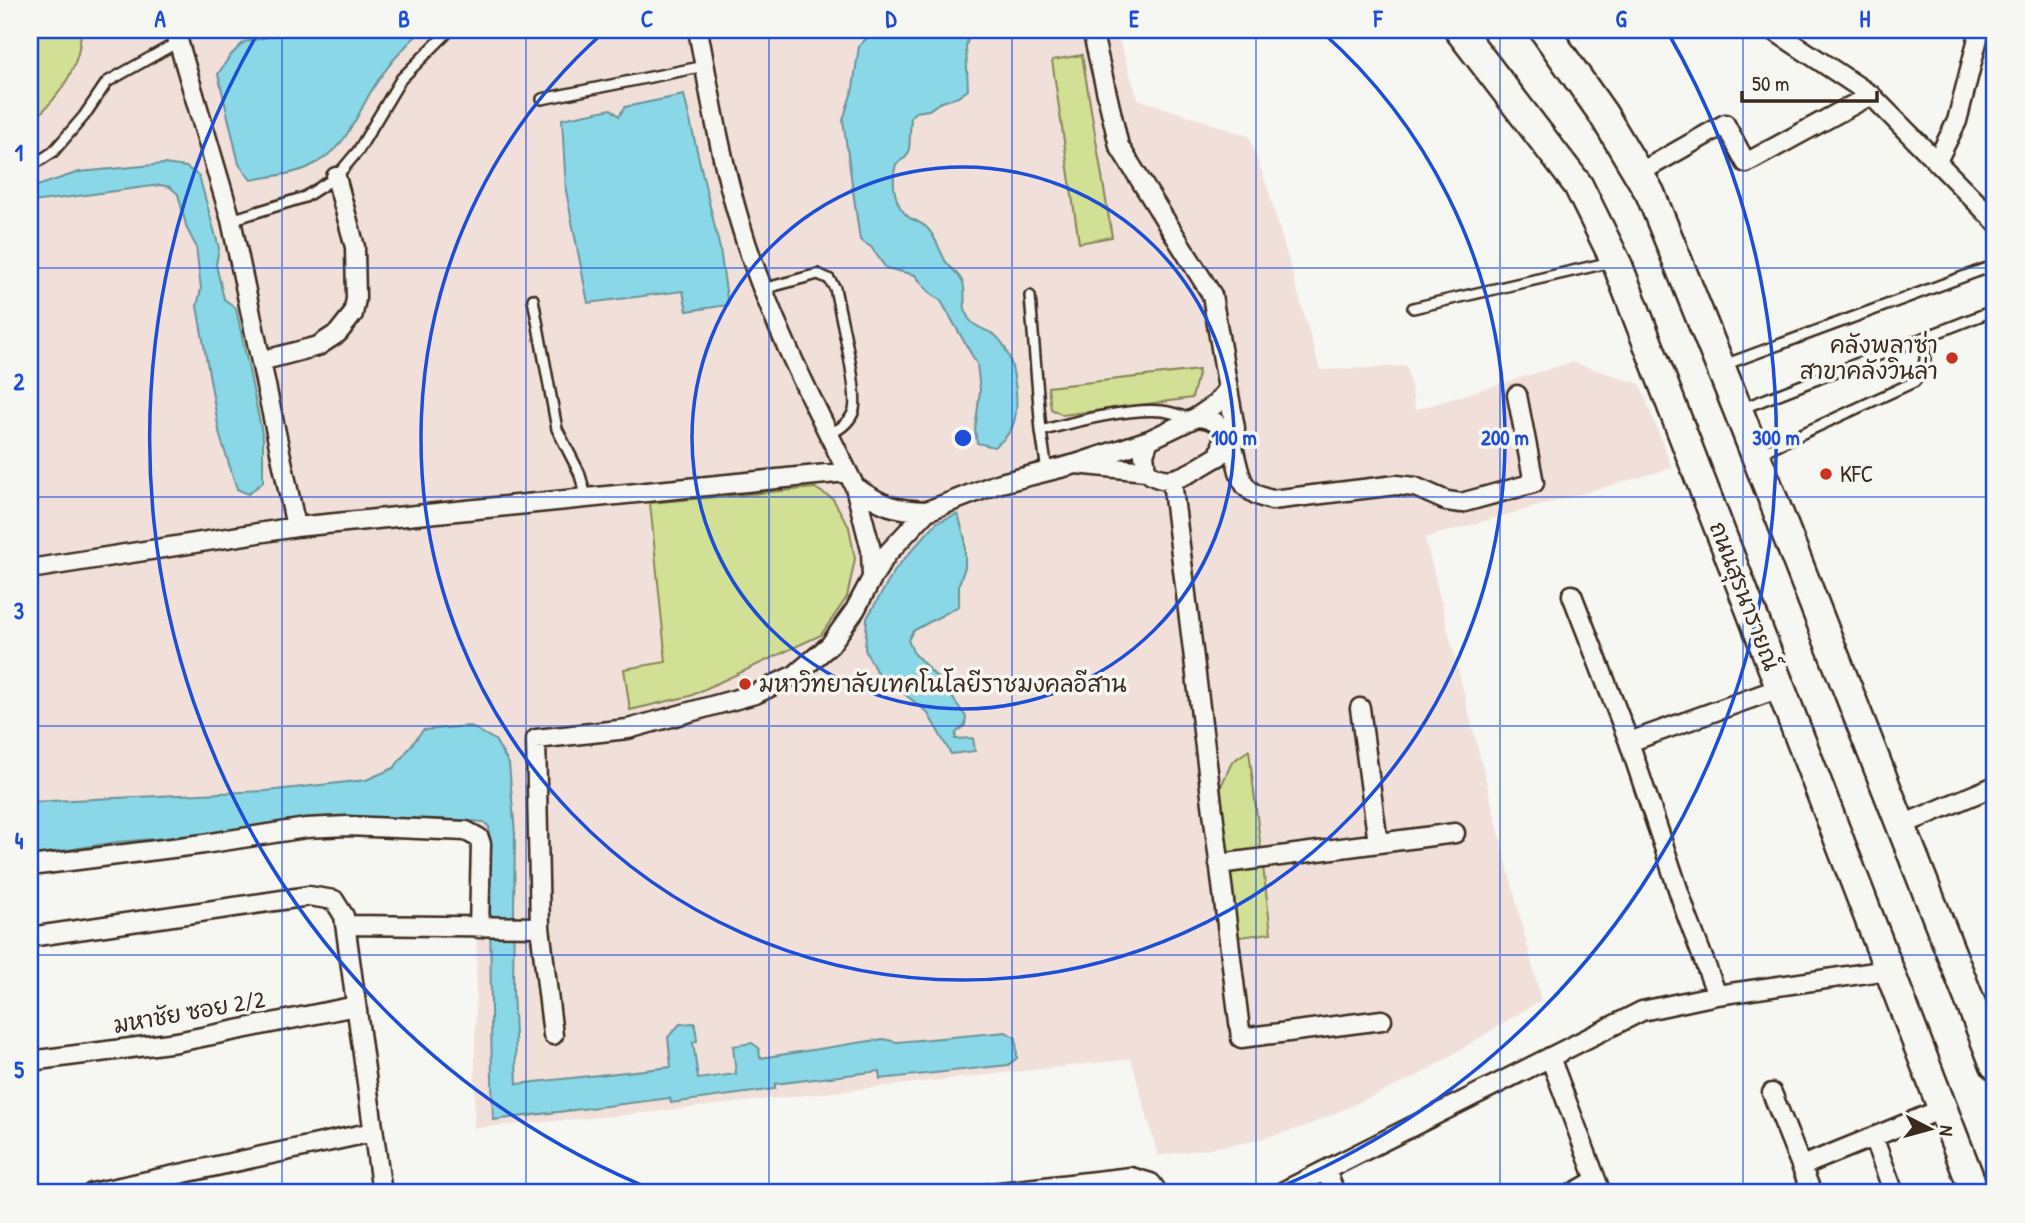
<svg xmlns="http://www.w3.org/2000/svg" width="2025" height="1223" font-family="'Patrick Hand','Playpen Sans Thai',sans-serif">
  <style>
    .built { fill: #f1e0da }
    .green { fill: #d1e094; stroke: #868559; stroke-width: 2 }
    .water { fill: #8ad8e7; stroke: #6a9297; stroke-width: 2 }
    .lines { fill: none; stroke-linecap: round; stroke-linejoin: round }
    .service-casing { stroke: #3b2a1e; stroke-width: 14 }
    .minor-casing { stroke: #3b2a1e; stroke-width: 23 }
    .primary-casing { stroke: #3b2a1e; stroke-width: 33 }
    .service { stroke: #f6f6f2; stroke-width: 9 }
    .minor { stroke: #f6f6f2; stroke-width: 18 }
    .primary { stroke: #f6f6f2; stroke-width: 28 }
    .grid { fill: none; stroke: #1d4ed8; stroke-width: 2; stroke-opacity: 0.55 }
    .ring { fill: none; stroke: #1d4ed8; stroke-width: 3.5 }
    .poi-dot { fill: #c8321e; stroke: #f6f6f2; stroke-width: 2.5 }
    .labels { text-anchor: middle; stroke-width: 7; stroke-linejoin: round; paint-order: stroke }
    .poi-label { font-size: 23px; fill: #3b2a1e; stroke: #f6f6f2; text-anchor: start }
    .street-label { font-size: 23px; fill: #3b2a1e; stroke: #f6f6f2 }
    .centre { fill: #1d4ed8; stroke: #f6f6f2; stroke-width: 3.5 }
    .ring-label { font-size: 21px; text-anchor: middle; font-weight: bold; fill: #1d4ed8; stroke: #f6f6f2; stroke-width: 7; stroke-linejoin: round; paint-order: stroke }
    .neatline { fill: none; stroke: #1d4ed8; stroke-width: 2.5 }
    .grid-label { font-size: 23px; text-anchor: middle; font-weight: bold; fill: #1d4ed8 }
  </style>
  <rect width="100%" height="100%" fill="#f6f6f2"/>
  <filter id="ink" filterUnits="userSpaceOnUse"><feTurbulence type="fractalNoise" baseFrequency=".0143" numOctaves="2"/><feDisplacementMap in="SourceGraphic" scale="14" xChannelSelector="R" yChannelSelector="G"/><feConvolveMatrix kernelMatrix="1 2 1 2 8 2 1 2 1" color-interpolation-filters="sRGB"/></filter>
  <g filter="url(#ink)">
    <path class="built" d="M30 30H1116L1138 99 1249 136 1268 189 1320 370 1407 366 1415 410 1572 362 1640 384 1672 468 1425 538 1541 1000 1418 1076 1304 1127 1249 1142 1158 1156 1131 1059 626 1115 474 1128 477 928 475 836 352 830 30 874Z"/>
    <path class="green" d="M30 30H81C81 69 58 99 30 123Z
      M1082 55 1112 237 1079 243 1052 60Z
      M1199 370 1192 398 1063 415 1051 409 1048 387Z
      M815 488 833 499 849 527 855 559 847 597 821 635 690 696 630 710 624 669 666 662 650 503Z
      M1249 750 1271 933 1233 938 1217 811 1221 786 1232 762Z"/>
    <path class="water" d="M303 30H422C404 47 386 67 373 88 353 122 348 147 309 167 293 175 269 176 251 180L239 164 218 74 230 56 244 42Z
      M895 30H971L966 46 968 90 958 97 939 103 929 110 916 112 911 116 909 152 906 157 896 164C891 182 894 207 910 218 916 221 924 224 928 229 936 237 940 252 946 262 951 268 960 275 963 283 967 295 961 307 969 319 976 329 987 329 996 336 1014 351 1020 401 1014 422 1011 433 1003 441 994 447L977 443 975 430 980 391 977 364 941 301 928 291 915 275 886 268 871 247 860 240 843 120 853 88 859 46 872 33Z
      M684 95 720 249 728 305 687 311 683 291 588 303 566 191 562 119 611 109 619 116 625 107Z
      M164 164 186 167 199 176 219 248 216 265 224 299 236 308 263 438V482L248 494 237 489 220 436 197 306 201 289 196 246 187 229 178 194 170 187 160 185 33 202 30 200V193L34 187 79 172Z
      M958 514 965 539V567L959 584V606L913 631 908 640 913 652 942 683 966 717 965 725 956 733 955 739 973 738 975 751 951 754 927 712 876 671 865 650 867 618 897 567 937 522Z
      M470 726 495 740 509 764 515 834 513 989 517 1084 671 1067 668 1037 680 1024 695 1023 697 1041 693 1042 698 1079 736 1074 733 1046 752 1043 759 1048 760 1058 883 1039 897 1042 1006 1032 1016 1038 1017 1058 1008 1065 880 1079 879 1071 775 1084V1089L671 1103 670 1098 493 1120C490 1022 491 925 489 827L484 822 433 819 385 820 117 842 30 856V802L266 791 366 780 394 768 423 730Z"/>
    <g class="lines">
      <g class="service-casing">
        <path id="service" d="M542 99 705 66
          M30 167 53 152 84 116 107 82 178 42
          M231 220 305 197 336 177 358 151 401 79 450 30
          M763 289 818 274 829 279 835 288C839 310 861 397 853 413 848 424 839 429 829 435
          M1030 296 1041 431
          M533 299 557 429 579 472 587 499
          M1413 308 1611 262
          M1724 365 1995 265
          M1743 408 1995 310
          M1760 453 1914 382C1927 370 1926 354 1925 337
          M1047 471 1041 431C1073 422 1129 408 1162 411 1172 412 1180 415 1189 419"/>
      </g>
      <g class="minor-casing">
        <path id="minor" d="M175 30 231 220 296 527
          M698 30C710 94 721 160 740 223 767 315 813 402 855 487
          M1092 30 1119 146 1212 295 1228 389
          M1773 30 1871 95 1995 221
          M1937 161 1957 121 1980 30
          M1637 174 1725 124 1746 163 1871 95
          M261 361 318 346 338 333 353 314 356 299 355 247 336 177
          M1197 417C1223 419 1227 433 1219 456 1194 469 1171 492 1146 471L1144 454 1149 440Z
          M1197 417 1216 404 1228 389 1235 428 1233 447 1226 452
          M1233 447C1241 476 1238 492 1272 500L1396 485 1415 487 1447 501 1461 503 1534 483 1517 395
          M1146 471 1076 464 1149 440
          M1172 481 1241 1038 1382 1020
          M927 511C894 510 883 506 855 487L871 550 872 578 887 554 927 511 997 484 1076 464
          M30 569 296 527 847 472
          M1572 595 1629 742 1687 916 1717 995
          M1360 708 1378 843
          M1629 742 1780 688
          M1902 825 1995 786
          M1219 864 1455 833
          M30 866 204 844 306 828 347 826 466 831 479 838 481 844 479 928
          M345 925 540 927
          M30 937 309 896 334 900 344 916 382 1193
          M553 1035 540 927 536 739 628 729 755 694 795 675 830 645 855 610 872 578
          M1550 1057 1601 1193
          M30 1061 177 1042 356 1006
          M1772 1093 1812 1193
          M1873 1137 1894 1193
          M1802 1166 1942 1109
          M1326 1170 1335 1193
          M92 1193 373 1132
          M991 1193 1131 1177 1151 1183 1158 1193
          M1280 1193 1642 1011 1717 995 1888 970
          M1573 1193 1596 1180"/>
      </g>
      <g class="primary-casing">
        <path id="primary" d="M1459 30 1578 185 1618 266 1975 1193
          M1544 30 1603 114 1650 193 1738 410 1995 1065"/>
      </g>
      <use href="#service" class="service"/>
      <use href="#minor" class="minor"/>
      <use href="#primary" class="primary"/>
    </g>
  </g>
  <path class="grid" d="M282 30V1193M526 30V1193M769 30V1193M1012 30V1193M1256 30V1193M1500 30V1193M1743 30V1193M30 268H1995M30 497H1995M30 726H1995M30 955H1995"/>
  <g class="ring">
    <circle cx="963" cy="438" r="271"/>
    <path d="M1322 32A542 542 0 1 1 604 32"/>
    <path d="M658 1192A813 813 0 0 1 259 31M1667 31A813 813 0 0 1 1268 1192"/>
  </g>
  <g class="poi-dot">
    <circle cx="1952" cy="358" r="7"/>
    <circle cx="1826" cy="474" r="7"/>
    <circle cx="745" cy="684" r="7"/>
  </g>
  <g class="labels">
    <g class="poi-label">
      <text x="1938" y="353" text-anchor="end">คลังพลาซ่า<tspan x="1938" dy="26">สาขาคลังวินล่า</tspan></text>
      <text x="1840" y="482">KFC</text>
      <text x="759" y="692">มหาวิทยาลัยเทคโนโลยีราชมงคลอีสาน</text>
    </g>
    <g class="street-label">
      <text transform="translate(1745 596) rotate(69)" y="8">ถนนสุรนารายณ์</text>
      <text transform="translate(189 1012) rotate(-10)" y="8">มหาชัย ซอย 2/2</text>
    </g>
  </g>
  <circle cx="963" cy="438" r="10" class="centre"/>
  <g class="ring-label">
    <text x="1234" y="445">100 m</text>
    <text x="1505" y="445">200 m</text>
    <text x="1776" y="445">300 m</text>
  </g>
  <rect width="2025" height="1223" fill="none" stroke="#f6f6f2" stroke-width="77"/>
  <g transform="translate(1930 1129) rotate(96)" stroke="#f6f6f2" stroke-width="5" paint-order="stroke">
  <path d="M0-5L12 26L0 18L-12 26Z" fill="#3b2a1e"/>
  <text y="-10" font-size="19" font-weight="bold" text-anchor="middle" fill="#3b2a1e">N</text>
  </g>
  <path d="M1742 91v10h135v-10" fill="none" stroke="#3b2a1e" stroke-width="3.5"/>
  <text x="1752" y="91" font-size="21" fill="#3b2a1e" stroke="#f6f6f2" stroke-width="5" paint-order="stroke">50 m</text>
  <rect x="38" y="38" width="1948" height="1146" class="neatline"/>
  <g class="grid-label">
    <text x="160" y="27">A</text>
    <text x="404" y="27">B</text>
    <text x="647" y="27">C</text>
    <text x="891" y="27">D</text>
    <text x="1134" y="27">E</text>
    <text x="1378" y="27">F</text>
    <text x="1621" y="27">G</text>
    <text x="1865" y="27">H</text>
    <text x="19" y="161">1</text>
    <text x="19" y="390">2</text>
    <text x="19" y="619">3</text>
    <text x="19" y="849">4</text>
    <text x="19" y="1078">5</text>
  </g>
</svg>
